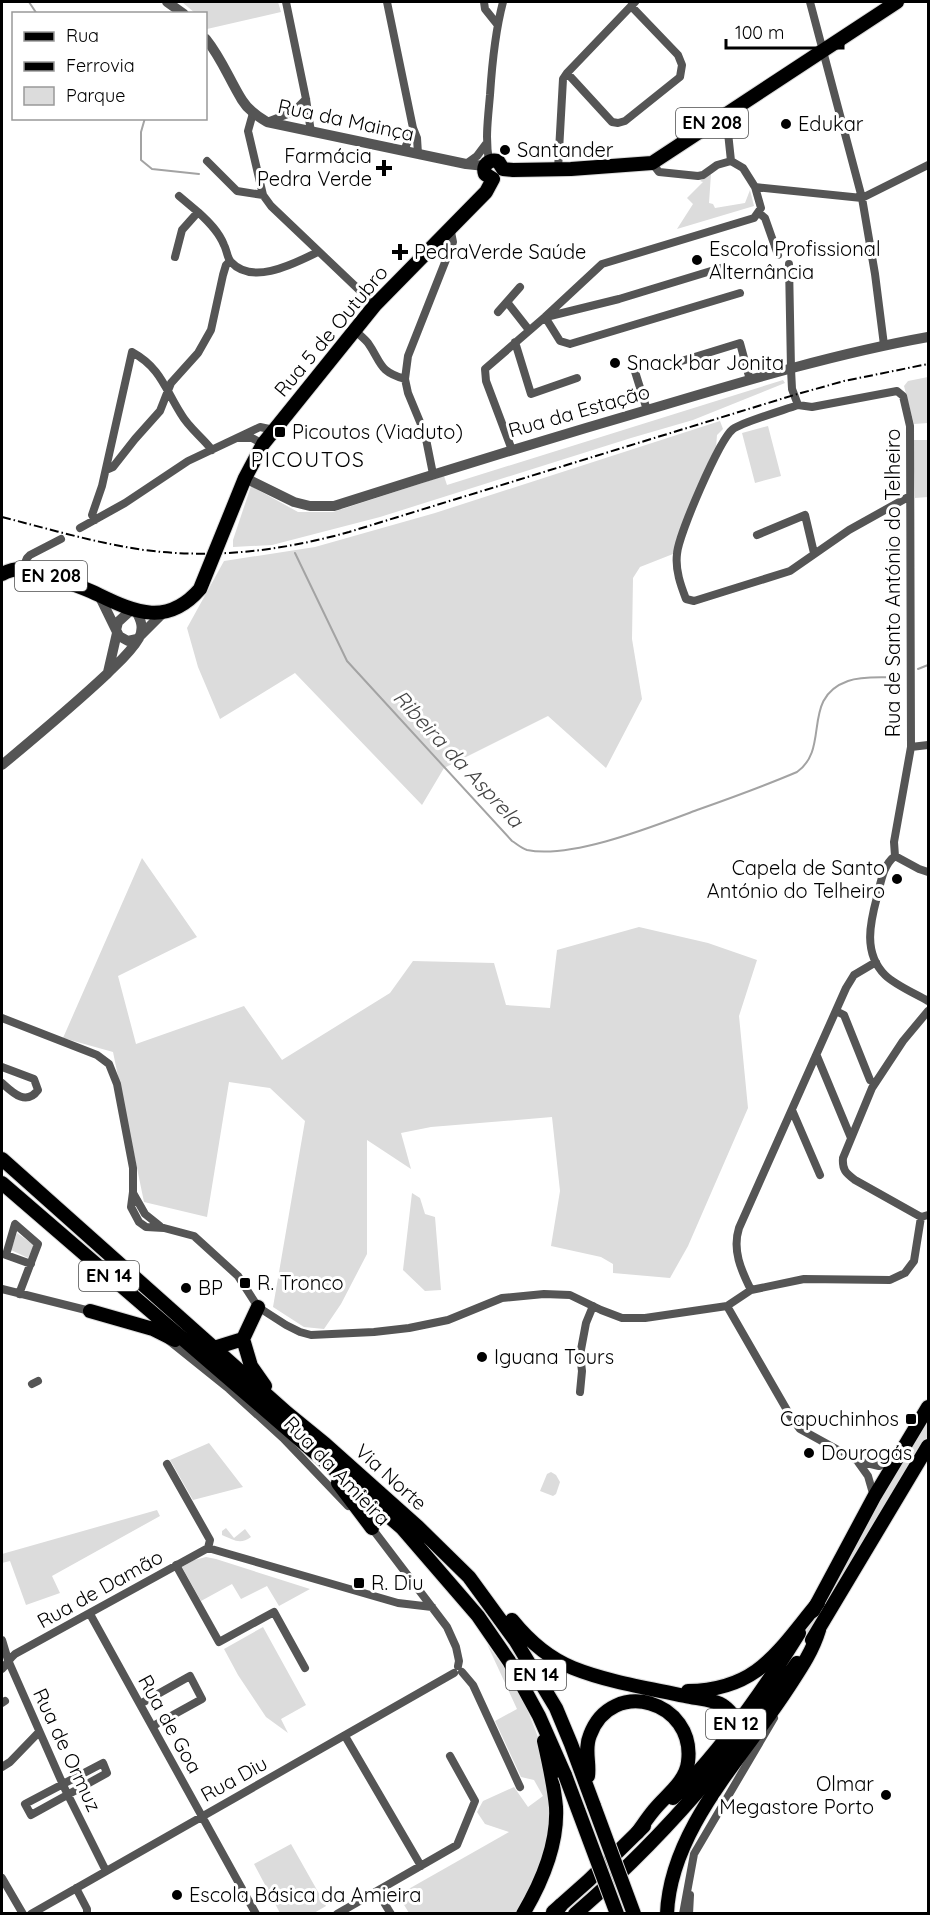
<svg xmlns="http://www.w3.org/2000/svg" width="930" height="1915" font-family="Quicksand,sans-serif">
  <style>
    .green { fill: #dcdcdc }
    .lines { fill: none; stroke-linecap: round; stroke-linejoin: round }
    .stream { stroke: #a3a3a3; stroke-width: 2 }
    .primary-casing { stroke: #dbdbdb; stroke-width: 16 }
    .trunk-casing { stroke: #dbdbdb; stroke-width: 16 }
    .minor { stroke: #555; stroke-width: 8 }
    .tertiary { stroke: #555; stroke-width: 10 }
    .primary { stroke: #000; stroke-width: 14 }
    .trunk { stroke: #000; stroke-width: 14 }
    .rail { stroke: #000; stroke-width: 2; stroke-dasharray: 9 3 1.5 3; stroke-linecap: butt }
    .trunk-bridge-casing { stroke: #dbdbdb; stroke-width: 16; stroke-linecap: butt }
    .trunk-bridge { stroke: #000; stroke-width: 14 }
    .poi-dot { fill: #000; stroke: #fff; stroke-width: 2 }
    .labels { text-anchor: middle; stroke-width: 6; stroke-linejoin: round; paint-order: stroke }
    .shield { fill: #fff; stroke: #4c4c4c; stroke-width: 1.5 }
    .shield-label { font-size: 18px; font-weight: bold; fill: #000 }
    .street-label { font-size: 20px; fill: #000; stroke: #fff }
    .poi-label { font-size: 20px; fill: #000; stroke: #fff; text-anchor: start }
    .neighbourhood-label { font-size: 21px; letter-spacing: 1.5px; fill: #000; stroke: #fff }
    .water-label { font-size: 21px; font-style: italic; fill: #444; stroke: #fff }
  </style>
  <rect width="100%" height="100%" fill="#fff"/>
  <path class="green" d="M182 2H278L281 12 207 29 206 14 195 13Z
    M711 174 709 203 713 204 715 208 745 203 750 190 754 206 677 229 693 204 687 198 703 182 700 181Z
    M928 377V423L914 424 904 386 908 381Z
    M783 380 785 383 693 420 631 438 380 517 272 545 233 547V540L251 486 298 512H333L444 476 447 485Z
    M720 421 723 429 717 435 716 448 673 554 640 567 633 578 632 639 642 699 606 768 548 716 444 768 422 805 295 673 220 719 198 667 187 628 224 561 315 547 435 513Z
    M768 426 781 476 755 483 742 433Z
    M913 440H928V497L915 498Z
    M142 858 197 937 118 976 136 1044 244 1006 282 1060 390 993 413 961 494 963 506 1005 550 1008 557 950 639 927 708 943 757 960 739 1016 748 1108 688 1246 670 1278 613 1273V1264L601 1257 551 1246 560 1191 552 1117 431 1127 401 1133 411 1169 367 1140V1254L341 1304 324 1329 304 1327 273 1307 305 1121 270 1088 229 1082 207 1217 144 1202 113 1052 63 1038Z
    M412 1193 420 1198 425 1214 435 1217 441 1290 425 1291 403 1270Z
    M17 1233 34 1245 28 1258 11 1250Z
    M928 1414V1436L825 1608 756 1712 833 1588 888 1484Z
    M209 1443 243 1487 193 1500 170 1460Z
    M551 1472 556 1475 560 1482 556 1494 553 1496 540 1491 547 1474Z
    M157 1510 160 1516 52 1576 60 1593 26 1605 10 1561 2 1563V1554Z
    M226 1528 234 1538 245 1529 251 1537C240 1545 234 1540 222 1535V1531Z
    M206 1557 216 1559 310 1589 279 1606 267 1586 241 1599 232 1584 201 1601 182 1567 194 1560Z
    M263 1627 306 1705 281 1719 288 1733 266 1717 238 1675 224 1649Z
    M487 1644 511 1677 527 1709 540 1742 551 1795 548 1845 526 1899 516 1913H409L398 1895 509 1832 485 1824 477 1812 483 1801 514 1787 528 1807 543 1796 534 1780 521 1777 495 1721 517 1709Z
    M291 1844 326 1906 314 1913H280L254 1864Z"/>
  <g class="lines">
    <path class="stream" d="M29 2 37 14
      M145 118 141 132V160L152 169 199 174
      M295 553 347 661 512 841C517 844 521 848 527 850 572 859 654 826 697 810 731 798 764 786 797 772 831 748 800 698 848 681 862 676 881 678 895 677
      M918 669 928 665"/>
    <g class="primary-casing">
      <path id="primary" d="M503 169 513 170 571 169 652 163 897 2
        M493 179 485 174C482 165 489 159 498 161L503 169
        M2 574C21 564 36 571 55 578 70 583 85 588 99 595 136 613 168 626 200 589L245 478 263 444 375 305 486 192 493 179
        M813 1611 874 1497 928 1407
        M812 1640 928 1446
        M673 1798C722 1750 763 1691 799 1633
        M553 1912 589 1880 644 1826
        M575 1914C660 1841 734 1755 797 1663"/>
    </g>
    <g class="trunk-casing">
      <path id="trunk" d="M2 1159 287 1413 325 1444 418 1527 469 1577 515 1640 556 1708 571 1744 594 1806
        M2 1183 402 1528 478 1616 509 1661 539 1716 565 1775
        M258 1307 243 1339 251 1366 265 1386
        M90 1311 153 1329 175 1340
        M214 1348 243 1339
        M338 1483 372 1528
        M512 1620C529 1641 548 1658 573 1668 608 1682 648 1688 685 1696 697 1699 715 1699 725 1707 728 1709 732 1714 734 1717 742 1732 729 1742 728 1756
        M688 1691C758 1690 778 1651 818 1603
        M588 1776C590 1762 584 1749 590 1735 612 1676 696 1701 688 1762 686 1782 665 1796 654 1810 648 1817 643 1825 637 1833
        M523 1914C542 1882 558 1844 556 1807 554 1785 549 1763 544 1741
        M555 1914 561 1905
        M667 1914C670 1830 743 1757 786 1691 799 1671 812 1653 819 1630"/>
    </g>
    <path class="minor" d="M286 2 306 99 311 132
      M387 2 413 128 417 138 418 154
      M484 2 485 9 497 24
      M810 2 862 198 875 274 884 345
      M567 73 612 122 618 123 625 121 680 77 682 65 678 55 631 6
      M253 113 248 131 263 195 271 206 375 305
      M723 116 727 123 731 161
      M267 122 293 112 306 99
      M404 151 413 128
      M207 161 237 191 263 195
      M489 161C485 139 488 118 490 95 492 64 495 32 503 2
      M652 163 659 172 698 176 703 175 717 165 731 161 743 168 755 187 862 198 928 165
      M466 164 477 156 486 144
      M558 169 563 79 567 73 635 2
      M179 196 198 212
      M759 213 765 218 778 255
      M175 257 182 230 198 212C209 222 219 232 224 245 227 250 227 258 231 262 253 286 295 263 318 252
      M789 264 791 369 792 389 798 405 812 407 897 391 903 396 910 426 911 747 894 842 895 856
      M507 302 529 330
      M498 312 520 287
      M545 317 560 341 570 344 740 293
      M546 317 619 299 724 267
      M354 329C358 334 364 338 368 343 382 363 378 371 405 379
      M515 342 531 394 577 378
      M632 362 647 410
      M675 363 740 343 750 380
      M798 405C784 410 743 422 733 429 719 440 678 536 677 554 675 570 681 586 686 599L694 601 790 571 849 530 910 496
      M239 438H252L263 444
      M512 450 486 381 485 369 545 317 602 264 754 218 761 208 755 187
      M106 470 113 467 135 439 160 411 171 383 198 353 211 330 223 275 226 265 230 261
      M433 474 425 434 408 393 405 379 408 356 453 242 450 227
      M95 520 92 515 102 486 132 352C161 368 165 389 181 414 189 428 202 437 212 450
      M80 528 125 503 188 461 260 427 274 430
      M757 535 805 515 814 553
      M23 568 27 558 30 555 61 539
      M911 747 928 745
      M895 856C883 865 881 882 877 897 870 923 863 953 885 975 895 985 916 994 928 1001
      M895 856 919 869 928 872
      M836 1011 844 1015 870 1080
      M928 1011 903 1041 872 1088 843 1158C842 1170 846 1173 855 1180L921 1217 928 1215
      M2 1018 97 1055 109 1064 117 1084 133 1168V1192L131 1207 139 1222 146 1227 164 1228 194 1236 238 1276 258 1307 286 1325 300 1332 311 1335 374 1332 409 1328 448 1320 502 1298 544 1294 570 1295 601 1310 622 1318H645L727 1306 751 1290 804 1279 890 1280 905 1273 914 1261 921 1217
      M817 1056 851 1138
      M2 1067 34 1079 38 1090C26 1106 13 1093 2 1083
      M792 1110 820 1175
      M133 1193 145 1214 160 1226
      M2 1289 90 1311
      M751 1290C741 1270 732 1250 739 1228L846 988 854 975 876 962
      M19 1294 38 1244 15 1224 6 1255 31 1264
      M727 1306 791 1417 800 1429 858 1461 879 1466 895 1459
      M168 1340 229 1389 283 1438 348 1506
      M32 1384 38 1381
      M580 1392 582 1371 580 1355 586 1323 593 1306
      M858 1462 868 1476 874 1497
      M167 1464 210 1540 208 1548
      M371 1527 447 1627 456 1647 459 1661 458 1666
      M208 1548 398 1603 432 1607
      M176 1565 219 1642 274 1612 305 1668
      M90 1614 256 1914
      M2 1640 8 1660 64 1787 106 1871
      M2 1669C7 1664 9 1659 15 1654L208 1548
      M462 1672 473 1685 520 1787
      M2 1703 5 1701
      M140 1704 190 1676 202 1699 153 1726
      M345 1736 421 1866
      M103 1763 107 1773 31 1815 25 1804Z
      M2 1767 10 1762 39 1732
      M2 1878 23 1914
      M76 1888 87 1909V1914
      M377 1891 391 1914
      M31 1914 454 1673
      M337 1914 457 1845 475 1801 450 1756
      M683 1914 694 1854 774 1718
      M689 1914 690 1895"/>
    <path class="tertiary" d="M167 2 184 14
      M206 39C222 59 229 79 242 100 248 110 257 116 267 122L466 164 485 166
      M245 478 294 502 310 506H334C443 471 554 437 664 405 751 379 839 353 928 337
      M99 595 119 636 128 641 137 639
      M116 630 118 622 131 610
      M139 637 164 612
      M108 672 117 633
      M2 765C38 735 74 705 108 673 119 662 131 652 139 638 144 628 141 620 136 611"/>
    <use href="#primary" class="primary"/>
    <use href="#trunk" class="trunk"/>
    <path class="rail" d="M2 517C49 529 96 543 144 550 214 559 281 551 349 532L794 395 844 381 928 364"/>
    <g class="trunk-bridge-casing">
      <path id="trunk-bridge" d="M565 1775 617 1914
        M594 1806 634 1914"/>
    </g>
    <use href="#trunk-bridge" class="trunk-bridge"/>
  </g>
  <g class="poi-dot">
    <circle cx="786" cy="124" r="6"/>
    <circle cx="505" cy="150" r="6"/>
    <path d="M381 159h6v6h6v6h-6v6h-6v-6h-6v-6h6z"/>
    <path d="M397 243h6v6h6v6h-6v6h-6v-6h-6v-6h6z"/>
    <circle cx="697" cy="260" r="6"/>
    <circle cx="615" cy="363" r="6"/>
    <rect x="274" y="426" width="12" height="12" rx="3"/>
    <circle cx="897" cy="879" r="6"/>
    <rect x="239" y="1277" width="12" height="12" rx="3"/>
    <circle cx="186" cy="1288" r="6"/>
    <circle cx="482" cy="1357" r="6"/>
    <rect x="905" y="1413" width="12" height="12" rx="3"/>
    <circle cx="809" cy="1453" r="6"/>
    <rect x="353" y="1577" width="12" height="12" rx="3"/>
    <circle cx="886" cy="1795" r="6"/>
    <circle cx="177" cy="1895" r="6"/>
  </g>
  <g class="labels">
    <g class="shield">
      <rect x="676" y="108" width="72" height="30" rx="4.5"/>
      <rect x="15" y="561" width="72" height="30" rx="4.5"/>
      <rect x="79" y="1261" width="60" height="30" rx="4.5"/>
      <rect x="506" y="1660" width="60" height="30" rx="4.5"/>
      <rect x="706" y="1709" width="60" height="30" rx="4.5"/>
    </g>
    <g class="shield-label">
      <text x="712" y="129">EN 208</text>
      <text x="51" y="582">EN 208</text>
      <text x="109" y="1282">EN 14</text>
      <text x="536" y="1681">EN 14</text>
      <text x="736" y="1730">EN 12</text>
    </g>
    <g class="street-label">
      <text transform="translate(346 120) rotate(12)" y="7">Rua da Mainça</text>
      <text transform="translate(331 331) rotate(-50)" y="7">Rua 5 de Outubro</text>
      <text transform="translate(579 411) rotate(-16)" y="7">Rua da Estação</text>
      <text transform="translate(893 583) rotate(-90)" y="7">Rua de Santo António do Telheiro</text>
      <text transform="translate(337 1471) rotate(46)" y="7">Rua da Amieira</text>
      <text transform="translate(391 1477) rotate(42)" y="7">Via Norte</text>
      <text transform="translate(100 1589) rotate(-29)" y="7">Rua de Damão</text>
      <text transform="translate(170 1724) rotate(61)" y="7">Rua de Goa</text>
      <text transform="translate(67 1750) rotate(65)" y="7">Rua de Ormuz</text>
      <text transform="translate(234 1779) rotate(-29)" y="7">Rua Diu</text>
    </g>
    <g class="poi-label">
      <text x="798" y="131">Edukar</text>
      <text x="517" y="157">Santander</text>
      <text x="372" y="163" text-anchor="end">Farmácia<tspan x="372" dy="23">Pedra Verde</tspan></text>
      <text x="709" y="256">Escola Profissional<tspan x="709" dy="23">Alternância</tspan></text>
      <text x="414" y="259">PedraVerde Saúde</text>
      <text x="627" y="370">Snack bar Jonita</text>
      <text x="292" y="439">Picoutos (Viaduto)</text>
      <text x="885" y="875" text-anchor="end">Capela de Santo<tspan x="885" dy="23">António do Telheiro</tspan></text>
      <text x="257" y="1290">R. Tronco</text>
      <text x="198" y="1295">BP</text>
      <text x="494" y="1364">Iguana Tours</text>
      <text x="899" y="1426" text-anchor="end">Capuchinhos</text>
      <text x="821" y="1460">Dourogás</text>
      <text x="371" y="1590">R. Diu</text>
      <text x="874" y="1791" text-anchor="end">Olmar<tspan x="874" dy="23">Megastore Porto</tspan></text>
      <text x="189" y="1902">Escola Básica da Amieira</text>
    </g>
    <g class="neighbourhood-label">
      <text x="308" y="467">PICOUTOS</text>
    </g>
    <g class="water-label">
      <text transform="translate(458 759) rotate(47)" y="7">Ribeira da Asprela</text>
    </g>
  </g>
  <rect width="930" height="1915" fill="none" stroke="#000000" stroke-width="6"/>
  <rect x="12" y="12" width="195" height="108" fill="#ffffff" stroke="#999999" stroke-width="1.5"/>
  <rect x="24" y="32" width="30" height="9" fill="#000000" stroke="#999999" stroke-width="1.5"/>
  <text x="66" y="42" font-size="18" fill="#000000">Rua</text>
  <rect x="24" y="62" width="30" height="9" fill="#000000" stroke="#999999" stroke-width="1.5"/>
  <text x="66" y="72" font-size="18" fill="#000000">Ferrovia</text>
  <rect x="24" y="87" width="30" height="18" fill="#dcdcdc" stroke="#999999" stroke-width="1.5"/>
  <text x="66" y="102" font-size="18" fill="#000000">Parque</text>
  <path d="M726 39v9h117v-9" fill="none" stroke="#000000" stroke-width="3"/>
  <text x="735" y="39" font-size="18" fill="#000000" stroke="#ffffff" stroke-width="4.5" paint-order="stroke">100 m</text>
</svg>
